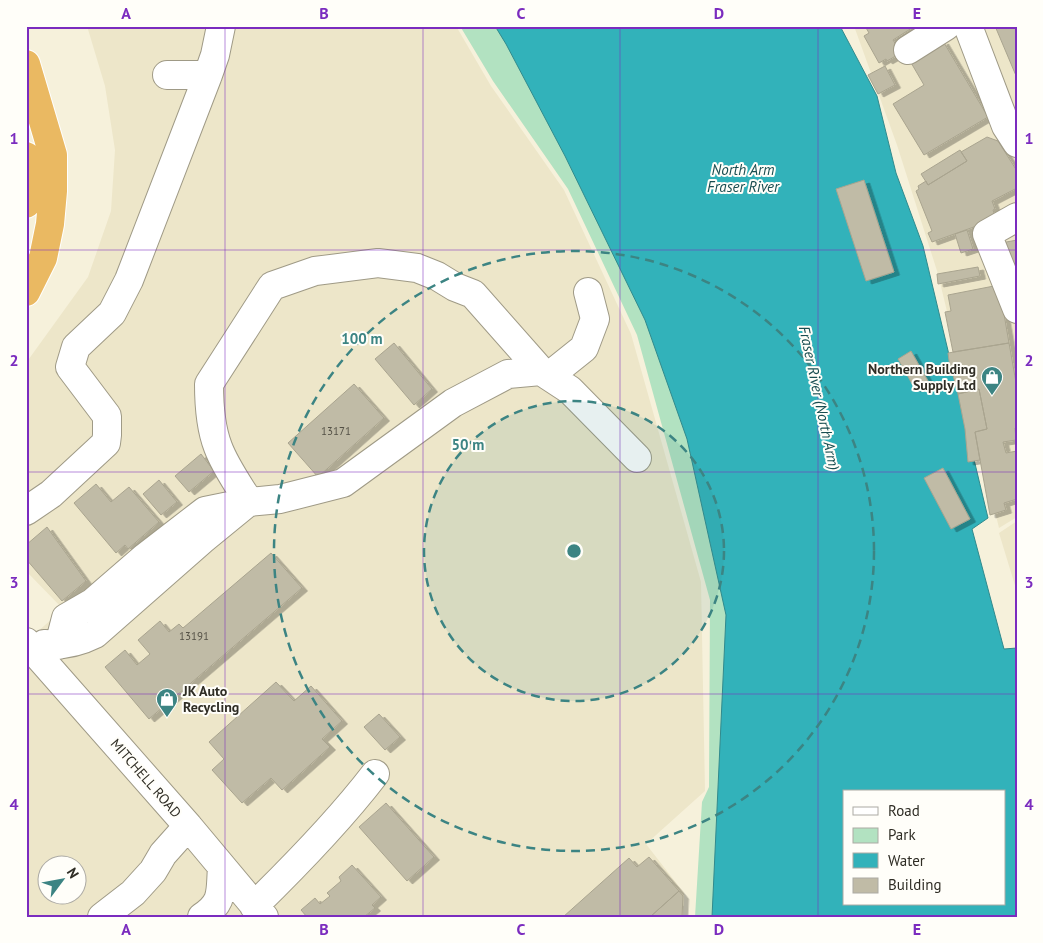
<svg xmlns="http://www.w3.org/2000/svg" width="1043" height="943" font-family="'PT Sans',sans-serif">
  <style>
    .built { fill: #ede6c9; fill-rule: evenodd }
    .green { fill: #b2e2c1 }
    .water { fill: #32b2ba; stroke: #318a8d; fill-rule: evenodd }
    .building { fill: #c0bba6; stroke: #a9a48f; filter: url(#shadow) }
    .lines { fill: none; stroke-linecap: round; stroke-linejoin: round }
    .minor-casing { stroke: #9f9a86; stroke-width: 30 }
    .highway-casing { stroke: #fff; stroke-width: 30 }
    .minor { stroke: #fff; stroke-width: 28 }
    .highway { stroke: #eab962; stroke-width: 28 }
    .grid { fill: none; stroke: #7b2cbf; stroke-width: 1; stroke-opacity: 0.55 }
    .ring { fill: none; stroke: #3c8483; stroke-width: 2.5; stroke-dasharray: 9 6 }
    .labels { text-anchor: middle; stroke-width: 4; stroke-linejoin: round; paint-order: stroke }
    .number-label { font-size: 11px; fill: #535045 }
    .poi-label { font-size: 14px; font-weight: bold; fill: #2f2d25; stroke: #fffef9; text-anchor: end }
    .street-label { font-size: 14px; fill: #2f2d25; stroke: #fffef9 }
    .water-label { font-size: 15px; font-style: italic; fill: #194e51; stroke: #fffef9 }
    .centre { fill: #3c8483; stroke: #fffef9; stroke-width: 2.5 }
    .ring-label { font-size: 15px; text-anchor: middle; font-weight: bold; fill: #3c8483; stroke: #fffef9; stroke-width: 4; stroke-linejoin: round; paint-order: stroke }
    .neatline { fill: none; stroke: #7b2cbf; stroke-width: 2 }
    .grid-label { font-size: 16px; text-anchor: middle; font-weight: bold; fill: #7b2cbf }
  </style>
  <defs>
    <filter id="shadow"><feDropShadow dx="5.5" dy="3" stdDeviation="0" flood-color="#0004"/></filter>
  </defs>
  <rect width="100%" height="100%" fill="#f6f1db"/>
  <path class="built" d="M87 26H456L491 86 564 190 631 334 701 582 705 791 646 844 684 893 683 917H26V642L63 609 26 571V363L88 277 111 211 115 150 105 86ZM48 866H78V896H48Z
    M854 26H1017V517L999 528 938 274 897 145Z
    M1017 521V592L999 533Z"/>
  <path class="green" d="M460 26H531L729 500 764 917H695L702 802 709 787 710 600 637 335 568 189 493 81Z"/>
  <path class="water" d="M495 26H840L877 96 896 173 923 246 988 518 972 529 1004 649 1017 648V917H712L726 615 687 439 645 320 565 156 506 44ZM844 792H1004V904H844Z"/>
  <path class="building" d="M865 26H915L893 40 901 53 887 61 886 59 879 63 864 36 869 33Z
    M995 26H1017V78Z
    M943 41 988 117 924 155 893 104 924 85 910 61Z
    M885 66 895 85 878 94 868 75Z
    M987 137 998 141 1017 171V188L992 201 995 209 993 210 996 219 932 242 928 233 932 231 916 191 919 189 918 186 926 181 928 185 967 161 961 152Z
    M960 150 967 161 928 185 921 174Z
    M864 180 894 272 866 281 836 189Z
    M967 230 973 249 961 253 955 234Z
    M1017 240V285L1001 243Z
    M978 267 980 276 938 284 937 274Z
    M999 285 1009 343 953 352 945 312 951 311 948 295Z
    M394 343 432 389 414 405 375 359Z
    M1009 343 1017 388V428H1015L1016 440 1003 442 1006 453 1017 451V499L1004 503 1006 510 990 515 975 432 987 429 979 389 958 394 953 375H951L948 353Z
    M911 351 928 381 915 389 898 359Z
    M354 384 384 418 318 477 288 443Z
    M979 389 987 429 975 432 980 460 968 462 965 429 958 394Z
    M201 454 214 471 189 492 175 476Z
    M943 468 970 519 951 529 924 478Z
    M159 480 177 502 161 515 143 494Z
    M96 484 111 502 129 487 159 522 128 549 125 545 116 553 74 503Z
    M47 527 86 581 62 601 26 559V545Z
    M271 553 302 588 149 719 105 667 125 650 137 665 150 654 138 640 160 621 169 632 179 624 183 628Z
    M276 682 294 701 311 686 342 721 322 739 330 747 282 790 271 778 242 803 212 770 224 759 209 742Z
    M379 714 400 737 385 750 364 727Z
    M386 803 434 857 407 881 359 827Z
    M649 857 679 891 650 917H563L629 858 637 867Z
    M352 865 381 897 372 905 375 908 364 917H307L301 910 315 898 320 904 330 896 327 893 341 881 339 877Z
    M679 891 683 896 682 917H650Z"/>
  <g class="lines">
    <g class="minor-casing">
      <path id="minor" d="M968 26 1006 126 1017 143
        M908 50 946 26
        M167 75H208
        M1017 217 987 234 1017 309
        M549 376 584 348 595 319 588 292
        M249 502C238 484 225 466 218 447 211 429 209 403 209 384L272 286 315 271 378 263 417 268 437 276 455 287 473 294 541 371
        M26 511 51 494 106 443 107 435V416L70 367 76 347 112 313 129 280 208 75 215 55 221 26
        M26 642 188 826 264 917
        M44 644C62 646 79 642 95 634L202 540 246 504
        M59 645 66 618 92 603 144 558 205 511 249 502 280 499 343 483 453 403 508 374 541 371 570 390 637 458
        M254 906C297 864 339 821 375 774
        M102 917 133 893 153 871 163 854 188 826
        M202 917C224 902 220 892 222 867"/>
    </g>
    <g class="highway-casing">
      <path id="highway" d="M26 64 53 155V191L50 224 43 258 26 292
        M26 156 30 171 26 204"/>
    </g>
    <use href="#minor" class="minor"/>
    <use href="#highway" class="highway"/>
  </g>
  <path class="grid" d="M225 26V917M423 26V917M620 26V917M818 26V917M26 250H1017M26 472H1017M26 694H1017"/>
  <circle cx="574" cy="551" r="150" fill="#3c8483" fill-opacity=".12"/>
  <g class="ring">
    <circle cx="574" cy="551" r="150"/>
    <circle cx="574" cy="551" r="300"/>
  </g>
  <defs>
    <g id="shop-pin" transform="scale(1.125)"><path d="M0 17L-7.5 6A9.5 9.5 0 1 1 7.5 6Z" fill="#3c8483" stroke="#fffef9"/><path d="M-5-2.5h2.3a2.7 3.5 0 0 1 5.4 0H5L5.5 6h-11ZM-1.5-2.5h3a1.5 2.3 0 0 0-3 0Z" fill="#fff"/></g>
  </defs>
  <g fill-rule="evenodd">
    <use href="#shop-pin" x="992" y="377"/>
    <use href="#shop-pin" x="167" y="699"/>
  </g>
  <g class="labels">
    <g class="number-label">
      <text x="336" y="435">13171</text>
      <text x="194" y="640">13191</text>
    </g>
    <g class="poi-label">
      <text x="976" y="374">Northern Building<tspan x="976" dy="16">Supply Ltd</tspan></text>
      <text x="183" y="696" text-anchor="start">JK Auto<tspan x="183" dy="16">Recycling</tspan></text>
    </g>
    <g class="street-label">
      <text transform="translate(146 778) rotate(49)" y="5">MITCHELL ROAD</text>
    </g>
    <g class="water-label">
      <text x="743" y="175">North Arm<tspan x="743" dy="17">Fraser River</tspan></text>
      <text transform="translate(819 398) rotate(78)" y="5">Fraser River (North Arm)</text>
    </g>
  </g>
  <circle cx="574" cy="551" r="8" class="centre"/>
  <g class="ring-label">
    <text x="362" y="344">100 m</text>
    <text x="468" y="450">50 m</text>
  </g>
  <rect width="1043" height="943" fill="none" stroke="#fffef9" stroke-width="55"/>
  <rect x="843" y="790" width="162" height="115" fill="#fffef9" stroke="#acaaa4"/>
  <rect x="853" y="807" width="25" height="8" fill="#ffffff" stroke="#acaaa4"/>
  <text x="888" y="816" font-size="15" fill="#2f2d25">Road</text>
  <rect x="853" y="828" width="25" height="15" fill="#b2e2c1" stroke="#acaaa4"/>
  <text x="888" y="840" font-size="15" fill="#2f2d25">Park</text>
  <rect x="853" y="853" width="25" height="15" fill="#32b2ba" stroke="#acaaa4"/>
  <text x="888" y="866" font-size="15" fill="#2f2d25">Water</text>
  <rect x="853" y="878" width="25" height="15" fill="#c0bba6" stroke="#acaaa4"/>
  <text x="888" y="890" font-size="15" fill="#2f2d25">Building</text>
  <g transform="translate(62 880) rotate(58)"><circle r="24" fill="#fffef9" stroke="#acaaa4"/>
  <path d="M0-4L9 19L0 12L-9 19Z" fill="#3c8483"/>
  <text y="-8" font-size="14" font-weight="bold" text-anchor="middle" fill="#2f2d25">N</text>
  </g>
  <rect x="28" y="28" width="988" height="888" class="neatline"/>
  <g class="grid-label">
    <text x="126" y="19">A</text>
    <text x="324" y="19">B</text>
    <text x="521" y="19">C</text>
    <text x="719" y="19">D</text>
    <text x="917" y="19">E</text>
    <text x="14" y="144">1</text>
    <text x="1029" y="144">1</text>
    <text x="14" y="366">2</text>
    <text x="1029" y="366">2</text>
    <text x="14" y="588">3</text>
    <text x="1029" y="588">3</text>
    <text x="14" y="810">4</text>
    <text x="1029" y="810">4</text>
    <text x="126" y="935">A</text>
    <text x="324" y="935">B</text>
    <text x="521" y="935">C</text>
    <text x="719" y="935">D</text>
    <text x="917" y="935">E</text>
  </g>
</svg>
